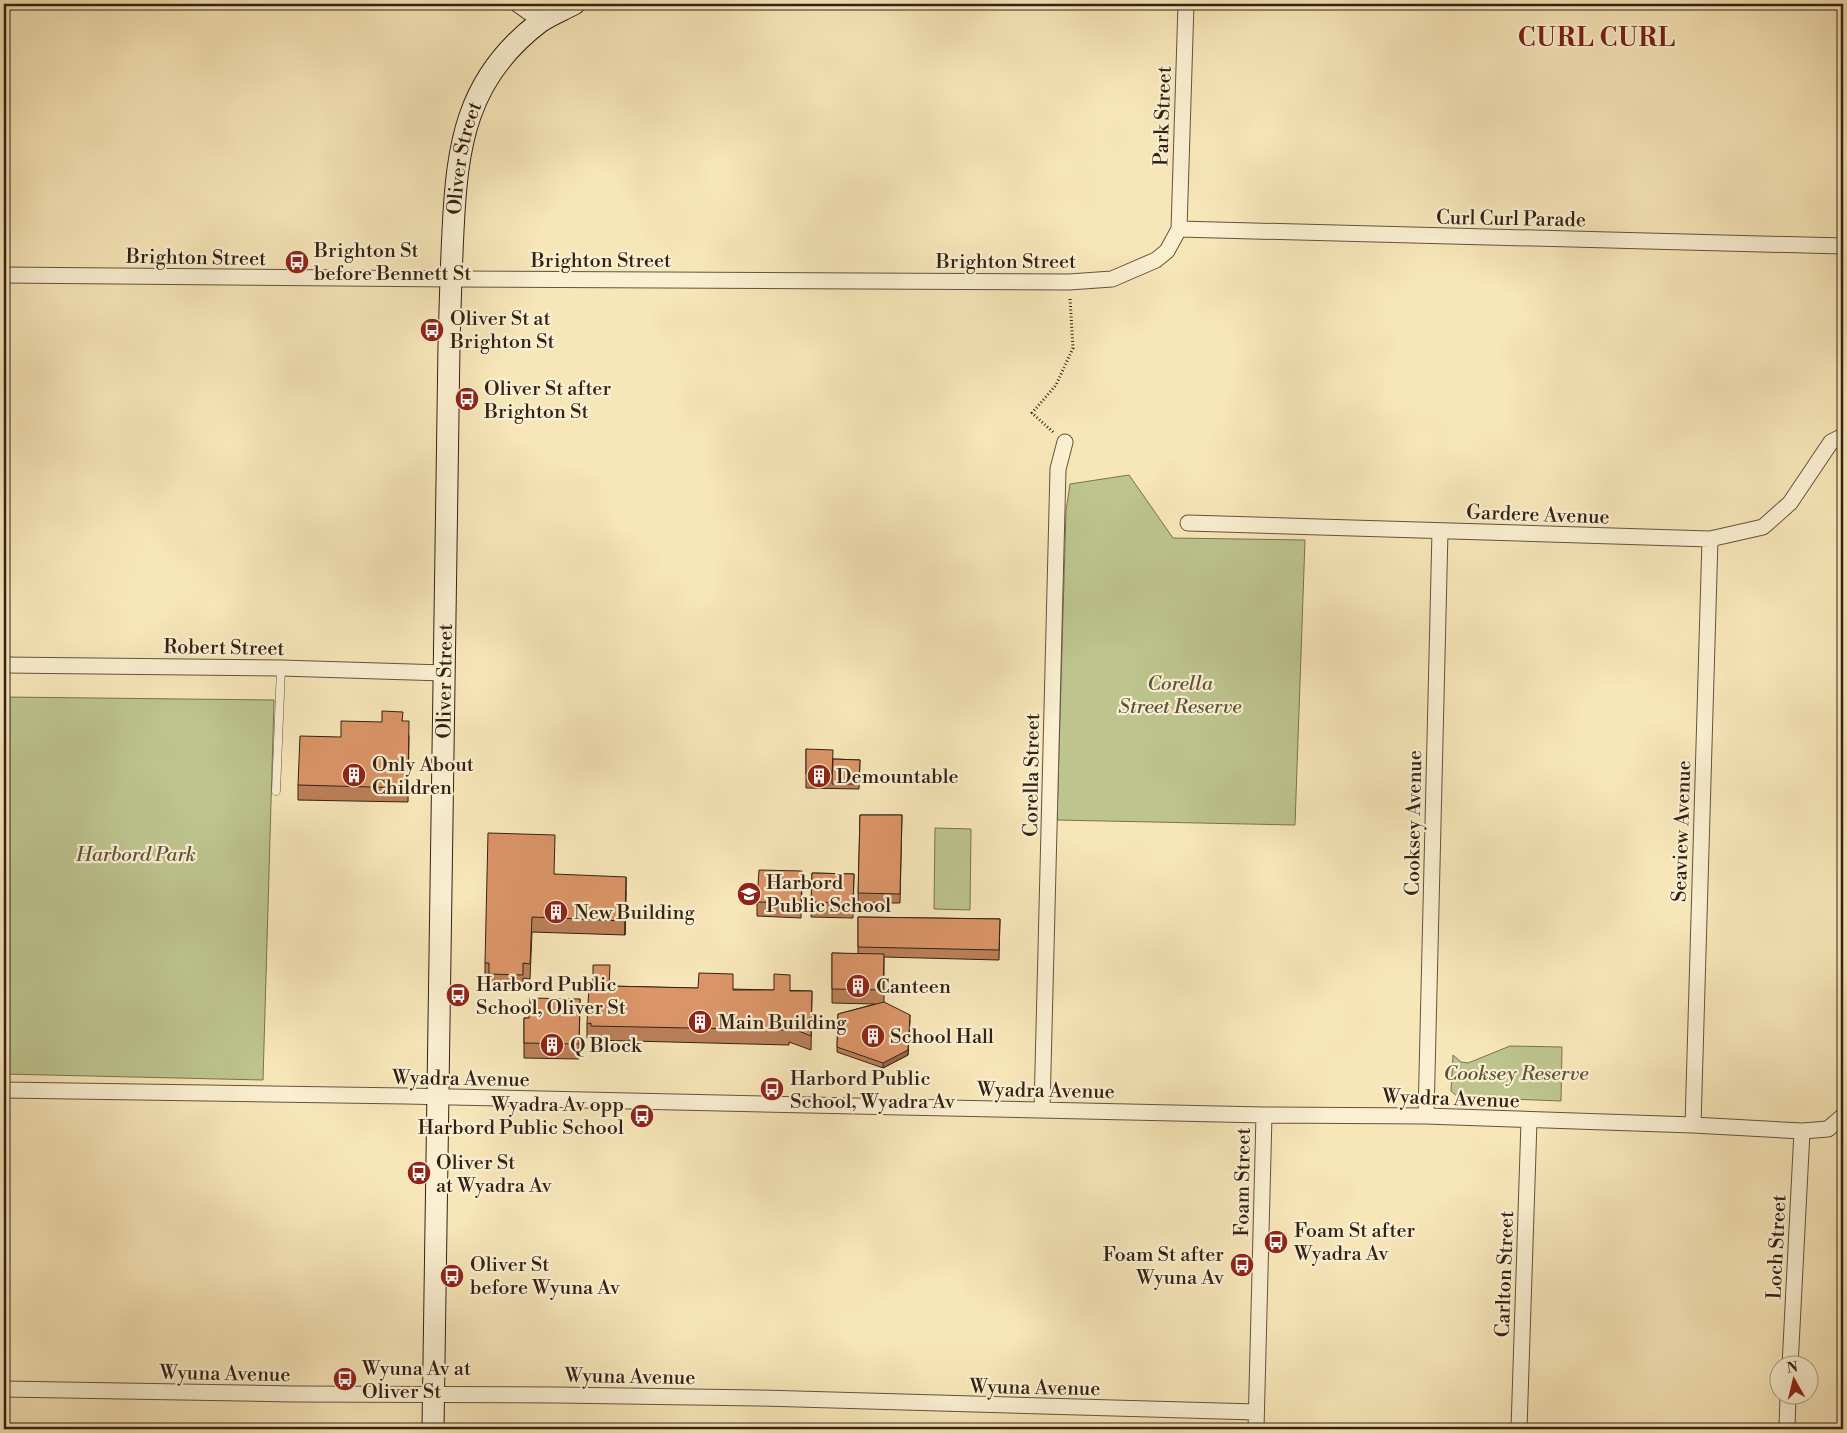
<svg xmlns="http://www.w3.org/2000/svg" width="1847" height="1433" font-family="'Libre Bodoni',serif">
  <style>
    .green { fill: #bdc48e; stroke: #787251 }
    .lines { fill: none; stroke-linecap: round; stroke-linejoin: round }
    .service-casing { stroke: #65523d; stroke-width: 9 }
    .minor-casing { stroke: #65523d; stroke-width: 17 }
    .secondary-casing { stroke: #342114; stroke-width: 23 }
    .path { stroke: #342114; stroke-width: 3; stroke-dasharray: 1 2.5; stroke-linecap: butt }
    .service { stroke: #faefd1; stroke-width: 8 }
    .minor { stroke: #faefd1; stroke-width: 15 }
    .secondary { stroke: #faefd1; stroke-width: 21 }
    .wall { fill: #bc8059; stroke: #342114 }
    .shaded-wall { fill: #996849; stroke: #342114 }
    .building { fill: #db9568; stroke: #342114 }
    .labels { text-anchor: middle; stroke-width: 4.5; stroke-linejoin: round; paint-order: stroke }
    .street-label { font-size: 20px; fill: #342114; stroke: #faefd1 }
    .poi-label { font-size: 20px; fill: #342114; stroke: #faefd1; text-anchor: start }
    .park-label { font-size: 20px; font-style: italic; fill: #5d5239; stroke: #faefd1 }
    .district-label { font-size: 25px; font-weight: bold; letter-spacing: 1px; fill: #7a1f14; stroke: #faefd1 }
  </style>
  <rect width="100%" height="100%" fill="#f7e6b8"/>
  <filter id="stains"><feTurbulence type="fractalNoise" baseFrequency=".004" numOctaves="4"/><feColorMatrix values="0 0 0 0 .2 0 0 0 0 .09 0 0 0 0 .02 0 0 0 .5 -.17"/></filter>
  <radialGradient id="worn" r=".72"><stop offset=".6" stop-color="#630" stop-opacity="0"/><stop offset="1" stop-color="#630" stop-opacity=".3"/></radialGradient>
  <path class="green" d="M1129 475 1173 538 1305 540 1295 825 1057 820 1066 511 1070 484Z
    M4 697 274 700 263 1080 4 1074Z
    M935 828 971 829 970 910 934 909Z
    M1510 1046 1562 1047 1561 1101 1458 1097 1451 1091 1453 1055 1461 1062 1468 1063Z"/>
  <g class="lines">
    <g class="service-casing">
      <path id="service" d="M276 791 281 668"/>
    </g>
    <g class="minor-casing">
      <path id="minor" d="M517 4 541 21
        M1179 229 1843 246
        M4 275 451 279 1069 282 1112 279 1156 260 1167 251 1179 229 1186 4
        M1188 523 1710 539 1763 527 1790 503 1831 442 1843 436
        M4 665 281 668 444 673
        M4 1090 405 1096 1264 1115 1426 1116 1693 1125 1802 1131 1828 1129 1843 1116
        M1042 1109 1058 469 1065 442
        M1426 1116 1440 531
        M1693 1125 1710 539
        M1790 1366 1802 1131
        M4 1389 295 1394 557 1395 759 1398 1256 1412
        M1256 1429 1264 1115
        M1519 1429 1529 1121
        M1787 1429 1788 1396"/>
    </g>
    <g class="secondary-casing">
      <g id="secondary">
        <path id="s1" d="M433 1429 449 346C450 308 451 270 453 231 457 145 466 78 540 22 550 15 563 10 574 4"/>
      </g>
    </g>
    <path class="path" d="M1053 432 1032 413 1056 385 1073 348 1070 298"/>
    <use href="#service" class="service"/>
    <use href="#minor" class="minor"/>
    <use href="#secondary" class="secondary"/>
  </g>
  <path class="wall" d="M403 721 409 736 408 802 298 800V785L341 737 382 722Z
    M806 749 833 759 860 760 859 789 806 788Z
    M860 815H902L900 903H858Z
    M812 873 854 874 853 918 811 917Z
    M554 874 626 891 625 935 532 932 530 979 523 978V989H489V978H485V963Z
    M802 886 801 918 757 916V902Z
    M858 917 1000 919 999 960 884 957V1002L910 1020 908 1055 883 1068 837 1052 838 1014 875 1004 832 1003V953L858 954Z
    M609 986 812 991 811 1050 789 1042V1045L591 1040V1038H587V1024Z
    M580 999 579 1059 524 1058V1018H529Z"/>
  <path class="shaded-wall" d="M626 877V891L625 935V921Z
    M910 1015 908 1055 883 1068V1063Z"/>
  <path class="building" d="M382 711 403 712 402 721H409L408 788 298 785 300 736 341 737V721L382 722Z
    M806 749 833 750 832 774H806Z
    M833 759 860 760 859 784H832Z
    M860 815H902L900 894 858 893Z
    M488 833 555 835 554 874 626 877 625 921 532 917 530 964 523 963V975L489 974V963H485Z
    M759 870 802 871 801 903 757 902Z
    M812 873 854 874 853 903 811 902Z
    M858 917 1000 919 999 950 858 947Z
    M832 953 884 954 883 990 832 989Z
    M593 965H610L609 986 698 988 699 973 733 974V990H774V974L790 975V991H812L811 1036 789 1027V1030L591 1026V1023L587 1024 589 986H593Z
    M530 998 580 999 579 1044 524 1043V1018H529Z
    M884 1002 910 1015 908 1050 883 1063 837 1047 838 1014Z"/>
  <defs>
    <g id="bus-disc" transform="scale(1.25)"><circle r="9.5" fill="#8f2418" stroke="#faefd1"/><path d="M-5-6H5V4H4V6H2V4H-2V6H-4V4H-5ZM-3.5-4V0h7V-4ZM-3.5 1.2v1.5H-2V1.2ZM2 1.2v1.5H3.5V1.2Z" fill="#fff"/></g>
    <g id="building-disc" transform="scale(1.25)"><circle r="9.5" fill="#8f2418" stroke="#faefd1"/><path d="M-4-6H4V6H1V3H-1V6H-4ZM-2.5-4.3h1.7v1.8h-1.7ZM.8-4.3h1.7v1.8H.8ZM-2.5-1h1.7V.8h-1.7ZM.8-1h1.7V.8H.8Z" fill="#fff"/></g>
    <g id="school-disc" transform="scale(1.25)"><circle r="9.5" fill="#8f2418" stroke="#faefd1"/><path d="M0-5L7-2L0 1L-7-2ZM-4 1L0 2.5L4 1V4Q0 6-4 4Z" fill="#fff"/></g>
  </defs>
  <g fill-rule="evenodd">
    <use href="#bus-disc" x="297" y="262"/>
    <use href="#bus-disc" x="432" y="330"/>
    <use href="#bus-disc" x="467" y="399"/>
    <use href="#building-disc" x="354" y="775"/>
    <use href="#building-disc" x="819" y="776"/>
    <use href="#school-disc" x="749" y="894"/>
    <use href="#building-disc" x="556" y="912"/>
    <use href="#building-disc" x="858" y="986"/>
    <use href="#bus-disc" x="458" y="995"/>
    <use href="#building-disc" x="700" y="1022"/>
    <use href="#building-disc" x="873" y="1036"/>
    <use href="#building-disc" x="552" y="1045"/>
    <use href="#bus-disc" x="772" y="1089"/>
    <use href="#bus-disc" x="642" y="1116"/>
    <use href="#bus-disc" x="419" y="1173"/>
    <use href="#bus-disc" x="1276" y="1242"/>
    <use href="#bus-disc" x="1242" y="1265"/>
    <use href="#bus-disc" x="452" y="1276"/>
    <use href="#bus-disc" x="345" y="1379"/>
  </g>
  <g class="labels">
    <g class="street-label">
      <text transform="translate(1162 116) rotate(-88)" y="7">Park Street</text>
      <text dy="7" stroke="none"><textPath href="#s1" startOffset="1272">Oliver Street</textPath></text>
      <text transform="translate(1511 218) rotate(1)" y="7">Curl Curl Parade</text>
      <text transform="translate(196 257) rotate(1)" y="7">Brighton Street</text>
      <text x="601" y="267">Brighton Street</text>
      <text x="1006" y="268">Brighton Street</text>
      <text transform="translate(1538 514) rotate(2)" y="7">Gardere Avenue</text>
      <text transform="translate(224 647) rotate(1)" y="7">Robert Street</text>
      <text dy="7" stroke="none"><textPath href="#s1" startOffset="748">Oliver Street</textPath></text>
      <text transform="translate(1031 775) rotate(-89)" y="7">Corella Street</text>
      <text transform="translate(1413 823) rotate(-89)" y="7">Cooksey Avenue</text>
      <text transform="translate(1681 831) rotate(-88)" y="7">Seaview Avenue</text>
      <text transform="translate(461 1078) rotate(1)" y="7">Wyadra Avenue</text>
      <text transform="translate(1046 1090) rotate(1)" y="7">Wyadra Avenue</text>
      <text transform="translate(1451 1098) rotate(2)" y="7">Wyadra Avenue</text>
      <text transform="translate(1242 1182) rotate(-89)" y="7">Foam Street</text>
      <text transform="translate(1776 1247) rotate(-87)" y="7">Loch Street</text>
      <text transform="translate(1504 1274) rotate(-88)" y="7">Carlton Street</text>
      <text transform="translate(225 1373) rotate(1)" y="7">Wyuna Avenue</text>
      <text transform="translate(630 1376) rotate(1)" y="7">Wyuna Avenue</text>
      <text transform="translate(1035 1387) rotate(1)" y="7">Wyuna Avenue</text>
    </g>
    <g class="poi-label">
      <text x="314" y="257">Brighton St<tspan x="314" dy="23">before Bennett St</tspan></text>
      <text x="450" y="325">Oliver St at<tspan x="450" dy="23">Brighton St</tspan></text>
      <text x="484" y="395">Oliver St after<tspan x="484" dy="23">Brighton St</tspan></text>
      <text x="372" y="771">Only About<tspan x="372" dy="23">Children</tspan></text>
      <text x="836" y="783">Demountable</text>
      <text x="766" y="889">Harbord<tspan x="766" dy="23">Public School</tspan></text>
      <text x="574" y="919">New Building</text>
      <text x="476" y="991">Harbord Public<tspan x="476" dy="23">School, Oliver St</tspan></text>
      <text x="876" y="993">Canteen</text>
      <text x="718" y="1029">Main Building</text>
      <text x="890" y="1043">School Hall</text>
      <text x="570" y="1052">Q Block</text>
      <text x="790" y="1085">Harbord Public<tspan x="790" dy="23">School, Wyadra Av</tspan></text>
      <text x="624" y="1111" text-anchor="end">Wyadra Av opp<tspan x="624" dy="23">Harbord Public School</tspan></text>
      <text x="436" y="1169">Oliver St<tspan x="436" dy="23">at Wyadra Av</tspan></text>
      <text x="1294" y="1237">Foam St after<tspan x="1294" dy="23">Wyadra Av</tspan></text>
      <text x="1224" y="1261" text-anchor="end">Foam St after<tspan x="1224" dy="23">Wyuna Av</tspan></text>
      <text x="470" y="1271">Oliver St<tspan x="470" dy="23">before Wyuna Av</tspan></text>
      <text x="362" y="1375">Wyuna Av at<tspan x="362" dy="23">Oliver St</tspan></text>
    </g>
    <g class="park-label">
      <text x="1180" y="690">Corella<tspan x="1180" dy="23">Street Reserve</tspan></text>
      <text x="136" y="861">Harbord Park</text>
      <text x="1516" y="1080">Cooksey Reserve</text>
    </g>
    <g class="district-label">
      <text x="1597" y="46">CURL CURL</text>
    </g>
  </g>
  <rect width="1847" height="1433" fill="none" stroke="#f7e6b8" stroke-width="20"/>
  <rect x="5" y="5" width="1837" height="1423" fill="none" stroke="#342114" stroke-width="2.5"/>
  <rect x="10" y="10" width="1827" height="1413" fill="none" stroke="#342114"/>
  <g transform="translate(1794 1380) rotate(352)"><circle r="24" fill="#faefd1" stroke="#ab9d85"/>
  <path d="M0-4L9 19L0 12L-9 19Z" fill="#8f2418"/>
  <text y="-8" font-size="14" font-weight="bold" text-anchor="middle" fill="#342114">N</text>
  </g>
  <rect width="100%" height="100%" filter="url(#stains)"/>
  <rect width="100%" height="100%" fill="url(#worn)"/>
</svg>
